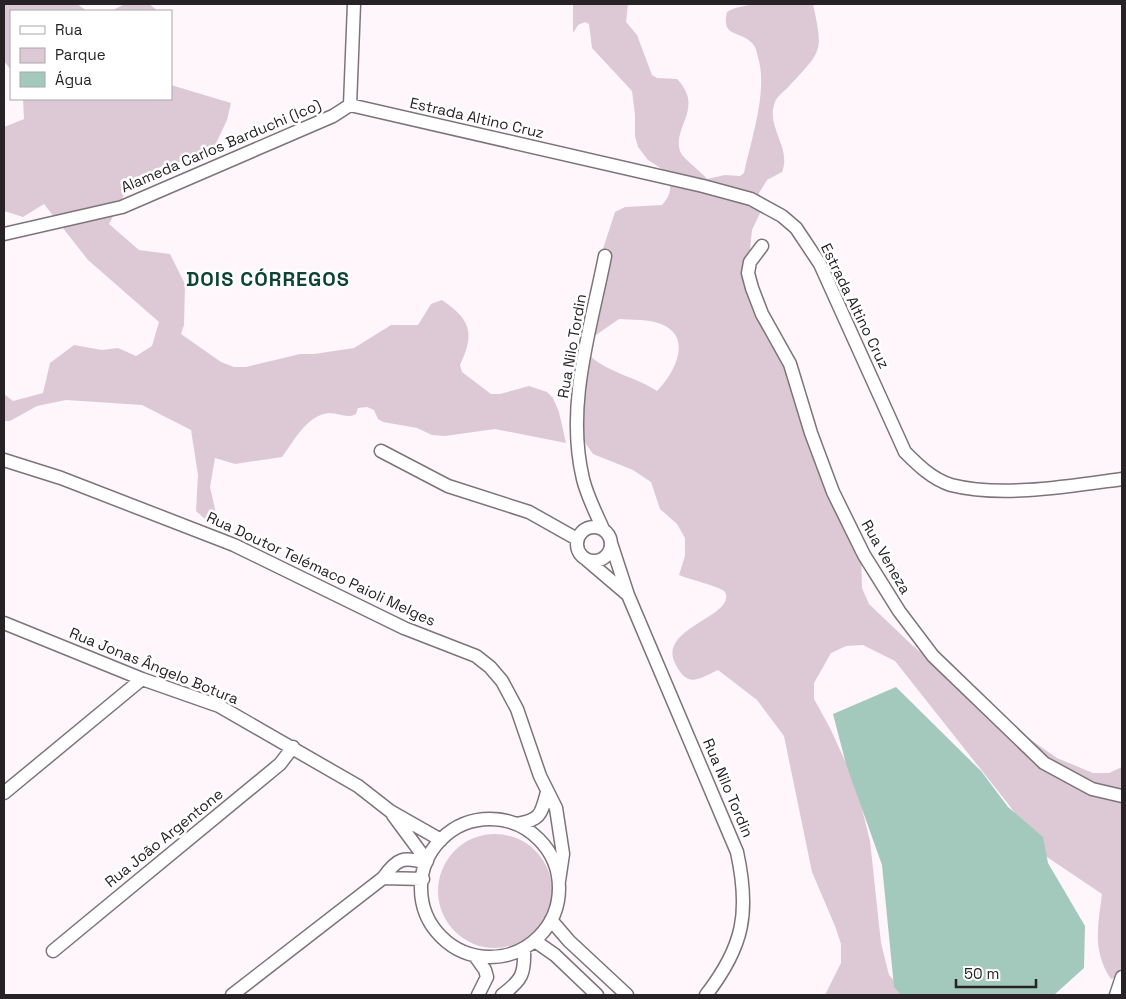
<svg xmlns="http://www.w3.org/2000/svg" width="1126" height="999" font-family="'Space Grotesk',sans-serif">
  <style>
    .green { fill: #ddc9d6 }
    .water { fill: #a2c9bb }
    .lines { fill: none; stroke-linecap: round; stroke-linejoin: round }
    .minor-casing { stroke: #7d747a; stroke-width: 15 }
    .minor { stroke: #fff; stroke-width: 12 }
    .labels { text-anchor: middle; stroke-width: 5; stroke-linejoin: round; paint-order: stroke }
    .street-label { font-size: 15px; fill: #262225; stroke: #fff }
    .district-label { font-size: 20px; font-weight: bold; letter-spacing: 1px; fill: #0e4335; stroke: #fff }
  </style>
  <rect width="100%" height="100%" fill="#fef6fb"/>
  <path class="green" d="M4 4H77L87 11H11V70L4 61Z
    M125 4H149L158 11H111Z
    M573 4H628L626 22 637 35 652 75 657 78 677 79C705 108 672 127 680 151 683 159 701 171 707 179L725 175 740 176 744 173C751 140 767 94 759 61 757 55 757 48 752 43 739 30 721 38 727 12 745 0 790 4 813 4 823 51 823 50 790 85 786 90 777 96 775 102 765 127 792 147 782 172L767 180 759 193 761 211 752 230 750 250 751 277 811 433 830 465 861 553 862 588 869 604 912 645 991 712 1057 758 1093 773H1109L1122 767V975L1111 979C1092 951 1098 926 1102 894L1044 855 1009 805 895 661 863 645 846 646 831 653 814 683V699L830 728 856 785 870 841 881 943 889 975 907 995H825L841 963V944L835 926 812 872 784 736 757 700 718 670C697 680 687 688 675 663 657 628 737 616 725 592 722 587 688 579 679 575L685 556V538L677 524 660 509 651 482 633 470 593 454 586 444 574 405 590 356C609 373 636 377 657 391 674 374 694 337 661 324 649 319 631 320 619 319L596 335H588L599 261 615 212 625 207 662 205C672 194 671 187 668 173L648 160 638 147 635 136V115L632 91 592 48 589 24 585 22 578 25 573 33Z
    M171 85 231 103 227 120 211 154 160 167 148 183 126 191 109 224 139 250 170 254 185 284 184 325 181 334 221 362 234 367H246L300 354H314L354 348 391 325H418L431 304 442 300C471 320 475 333 460 365L462 372 491 394H500L529 386 547 392 553 398 559 412 566 443 495 429 445 436 432 435 417 428 383 422 378 419 374 410 367 407 358 408 356 414C348 419 339 413 329 413 307 415 294 441 282 457L235 464 215 458 210 487 217 518 215 523 206 520 196 511 198 475 191 430 142 405 66 400 37 406 10 421H4V394L13 401 43 393 50 363 74 345 102 350 118 348 136 356 152 346 159 322 88 260 44 204 23 217 4 211V127L24 119 23 99H171Z
    M438 891a57 57 0 1 1 114 0a57 57 0 1 1-114 0Z"/>
  <path class="water" d="M896 687 981 771 1008 807 1043 837 1048 863 1085 926 1084 968 1054 995H901L894 987 882 865 846 764 833 714Z"/>
  <g class="lines">
    <g class="minor-casing">
      <path id="minor" d="M350 105 703 186 751 199 782 216 796 228 820 264 905 452C918 465 932 479 951 485 1002 498 1071 486 1122 479
        M350 105 354 4
        M4 234 122 207 333 116 350 105
        M762 246 750 262 748 273 752 288 762 314 790 364 811 433 833 492 864 555 899 611 933 656 1044 763 1092 789 1122 796
        M381 451 448 486 529 512 577 539
        M4 460 61 478 234 545 404 628 476 656 490 667 502 681 517 709 540 776 556 808 563 854 559 881
        M577 544a17 17 0 1 1 34 0a17 17 0 1 1-34 0Z
        M603 529C596 513 587 496 583 479 565 405 591 328 605 256
        M587 560 628 595 611 543
        M628 595 737 852C750 912 744 946 706 995
        M4 623 142 679 219 706 358 786 390 811 441 840
        M4 793 142 679
        M393 815 427 861
        M421 888a69 69 0 1 1 138 0a69 69 0 1 1-138 0Z
        M517 824C541 820 541 814 547 792
        M383 878 423 879
        M551 920 569 941 627 995
        M535 941 555 955 597 995
        M53 951 280 764 293 747
        M475 956 485 970 487 977 478 995
        M232 995 383 878C397 858 404 856 426 863
        M502 995C522 980 525 974 524 949
        M1116 995 1122 977"/>
    </g>
    <use href="#minor" class="minor"/>
  </g>
  <g class="labels">
    <g class="street-label">
      <text transform="translate(477 118) rotate(13)" y="5">Estrada Altino Cruz</text>
      <text transform="translate(221 146) rotate(-23)" y="5">Alameda Carlos Barduchi (Ico)</text>
      <text transform="translate(855 306) rotate(64)" y="5">Estrada Altino Cruz</text>
      <text transform="translate(572 346) rotate(-80)" y="5">Rua Nilo Tordin</text>
      <text transform="translate(886 557) rotate(60)" y="5">Rua Veneza</text>
      <text transform="translate(321 569) rotate(25)" y="5">Rua Doutor Telémaco Paioli Melges</text>
      <text transform="translate(154 666) rotate(22)" y="5">Rua Jonas Ângelo Botura</text>
      <text transform="translate(728 788) rotate(67)" y="5">Rua Nilo Tordin</text>
      <text transform="translate(164 838) rotate(-39)" y="5">Rua João Argentone</text>
    </g>
    <g class="district-label">
      <text x="268" y="286">DOIS CÓRREGOS</text>
    </g>
  </g>
  <rect width="1126" height="999" fill="none" stroke="#262225" stroke-width="10"/>
  <rect x="10" y="10" width="162" height="90" fill="#ffffff" stroke="#a8a7a8"/>
  <rect x="20" y="26" width="25" height="8" fill="#ffffff" stroke="#a8a7a8"/>
  <text x="55" y="35" font-size="15" fill="#262225">Rua</text>
  <rect x="20" y="48" width="25" height="15" fill="#ddc9d6" stroke="#a8a7a8"/>
  <text x="55" y="60" font-size="15" fill="#262225">Parque</text>
  <rect x="20" y="72" width="25" height="15" fill="#a2c9bb" stroke="#a8a7a8"/>
  <text x="55" y="85" font-size="15" fill="#262225">Água</text>
  <path d="M956 979v8h80v-8" fill="none" stroke="#262225" stroke-width="2.5"/>
  <text x="964" y="979" font-size="15" fill="#262225" stroke="#ffffff" stroke-width="4" paint-order="stroke">50 m</text>
</svg>
